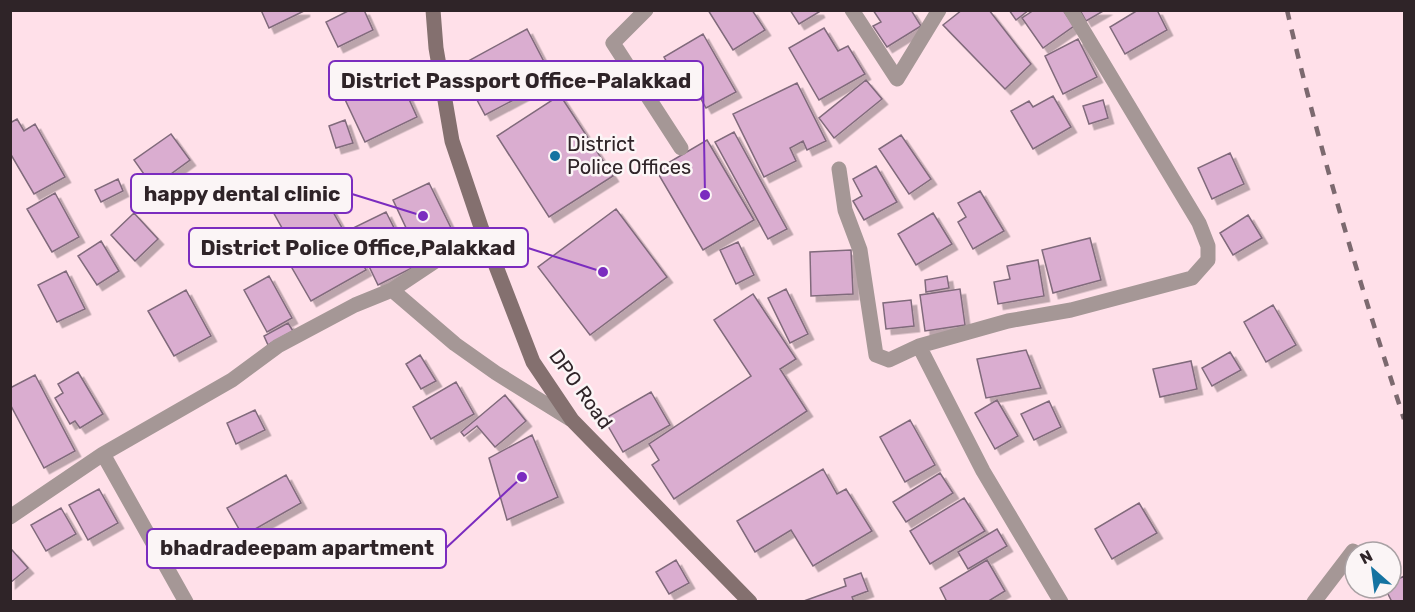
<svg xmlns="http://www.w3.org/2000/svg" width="1415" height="612" font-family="Rubik,sans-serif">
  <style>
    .building { fill: #daadd0; stroke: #806a7b; stroke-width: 1.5; filter: url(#shadow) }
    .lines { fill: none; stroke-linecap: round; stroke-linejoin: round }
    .street { stroke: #a59796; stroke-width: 15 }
    .secondary { stroke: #84706f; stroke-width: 15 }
    .rail { stroke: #7c696f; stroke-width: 4.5; stroke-dasharray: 10 10; stroke-linecap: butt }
    .poi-dot { fill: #1573a1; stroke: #fbf5f6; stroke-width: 2 }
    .labels { text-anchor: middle; stroke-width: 5; stroke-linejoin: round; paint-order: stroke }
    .poi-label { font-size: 20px; fill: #2f2428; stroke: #fbf5f6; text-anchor: start }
    .street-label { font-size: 20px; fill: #2f2428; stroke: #fbf5f6 }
    .leader { fill: none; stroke: #7b2cbf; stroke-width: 2 }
    .callout-dot { fill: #7b2cbf; stroke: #fbf5f6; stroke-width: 2 }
    .callout { fill: #fbf5f6; stroke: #7b2cbf; stroke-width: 2 }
    .callout-label { font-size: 21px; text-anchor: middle; font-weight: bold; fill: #2f2428 }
  </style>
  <defs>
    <filter id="shadow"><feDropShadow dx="5.5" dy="5.5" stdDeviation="0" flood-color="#0004"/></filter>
  </defs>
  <rect width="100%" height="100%" fill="#ffe0e9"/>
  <path class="building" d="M261 10H304V11L269 28Z
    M350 10H364L373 30 338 47 326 22Z
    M708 10H752L765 30 733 50Z
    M790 10H818L819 12 799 24Z
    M873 10H911L921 26 887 47 873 26 881 22Z
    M962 10H989L1031 64 1005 89 943 25Z
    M1009 10H1029L1016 20Z
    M1034 10H1063L1074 26 1043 48 1022 18Z
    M1080 10H1105L1086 21Z
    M1138 10H1157L1167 30 1125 54 1110 27Z
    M824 28 838 51 848 46 865 74 819 100 789 48Z
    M527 29 553 79 485 115 459 66Z
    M703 34 736 92 706 108 692 83 682 89 664 57Z
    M1078 39 1097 77 1063 94 1045 56Z
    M386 72 394 90 403 86 417 117 365 142 342 93Z
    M866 80 882 99 834 138 819 118Z
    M797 83 826 141 807 150 803 141 790 148 796 161 764 177 733 114Z
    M560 95 613 176 549 217 497 136Z
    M1053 96 1071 127 1033 149 1011 111 1029 101 1033 107Z
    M1103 100 1108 118 1089 124 1083 106Z
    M17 119 24 131 35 124 65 177 34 194 10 153V123Z
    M345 120 353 143 336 148 329 126Z
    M734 132 787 229 768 239 715 142Z
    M171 134 190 160 153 187 134 160Z
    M901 135 931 179 909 194 879 149Z
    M707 140 754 220 703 250 656 170Z
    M1230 153 1244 184 1212 199 1198 168Z
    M876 166 897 202 864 220 853 201 862 196 853 179Z
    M312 175 366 270 311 301 277 242 287 237 267 201Z
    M118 179 123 191 101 202 95 190Z
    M429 183 453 232 416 249 393 200Z
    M980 191 1004 231 973 249 958 222 966 217 958 203Z
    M55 193 79 237 52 252 27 209Z
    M616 209 667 277 590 335 538 267Z
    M386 212 414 267 378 285 351 229Z
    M134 213 158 239 135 261 111 235Z
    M933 213 952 244 916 265 898 234Z
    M1248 215 1262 238 1233 255 1220 233Z
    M1090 238 1101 280 1053 293 1042 250Z
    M101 241 119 271 97 285 78 256Z
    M738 242 754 275 736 284 720 250Z
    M851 250 853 294 811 296 810 252Z
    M1038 260 1044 296 998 304 994 282 1010 279 1007 266Z
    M66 271 85 309 57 322 38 285Z
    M269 276 292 318 267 332 244 290Z
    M947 276 949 288 926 292 925 280Z
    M786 289 808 334 790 343 768 298Z
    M960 289 965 325 925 331 920 295Z
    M186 290 211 336 174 356 148 311Z
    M753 294 796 359 780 369 807 411 674 499 652 465 659 460 649 444 751 376 714 320Z
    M911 300 914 326 886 329 883 303Z
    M1273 305 1296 345 1266 362 1244 322Z
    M288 323 293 331 268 345 264 336Z
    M1026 350 1041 388 986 398 977 359Z
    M1230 352 1241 370 1212 386 1202 368Z
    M420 355 436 381 421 389 406 364Z
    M1191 361 1197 389 1160 397 1153 369Z
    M78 372 103 414 80 428 75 421 70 424 55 398 63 393 58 384Z
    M35 375 75 451 44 468 10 404V388Z
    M456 382 474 414 431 439 413 407Z
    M651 392 670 425 623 452 604 419Z
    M505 395 526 421 495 447 477 426 464 436 461 432Z
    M997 400 1018 436 995 449 975 413Z
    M1049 401 1061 427 1034 440 1021 414Z
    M255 410 265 430 236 444 227 423Z
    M910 420 935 465 905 482 880 437Z
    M532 435 558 497 507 520 489 458Z
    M823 469 837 494 846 489 872 531 813 566 791 530 755 552 737 521Z
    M940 473 953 493 906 522 893 502Z
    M286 475 301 503 243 536 227 508Z
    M99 489 118 523 88 540 69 505Z
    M964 498 985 531 930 564 910 531Z
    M1139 503 1157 533 1112 559 1095 529Z
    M61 508 76 534 46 551 31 525Z
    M997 529 1007 546 968 569 958 552Z
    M12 550 28 568 10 583V551Z
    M676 560 689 583 669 594 656 572Z
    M987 560 1005 591 987 602H947L940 588Z
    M861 573 868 591 852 597 854 602H801L846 586 844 579Z
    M1404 576V602H1392L1385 588H1391V583Z"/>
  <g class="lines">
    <path class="street" d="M646 10 613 43 681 148
      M852 10 897 79 939 10
      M839 169 845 210 860 250 876 355 889 360 919 346 1008 321 1071 310 1192 278 1208 260V246L1199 223 1071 10
      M392 290 482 230
      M919 346 983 471 1061 602
      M103 454 186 602
      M10 517 103 454 232 380 278 346 355 305 392 290 455 344 496 373 570 419
      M1314 602 1353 551"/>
    <path class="secondary" d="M433 10 436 48 452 141 482 230 533 362 572 420 750 602"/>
    <path class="rail" d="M1287 10C1319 148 1360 285 1404 419"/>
  </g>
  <circle class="poi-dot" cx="555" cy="156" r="6"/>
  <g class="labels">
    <g class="poi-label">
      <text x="567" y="151">District<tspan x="567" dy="23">Police Offices</tspan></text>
    </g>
    <g class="street-label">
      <text transform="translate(581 389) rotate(54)" y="7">DPO Road</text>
    </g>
  </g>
  <path class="leader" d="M705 195L703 81M423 216L352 194M603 272L528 248M522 477L446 548"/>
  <g class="callout-dot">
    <circle cx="705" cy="195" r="6"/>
    <circle cx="423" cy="216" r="6"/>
    <circle cx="603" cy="272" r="6"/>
    <circle cx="522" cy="477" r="6"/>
  </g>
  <g class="callout">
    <rect x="329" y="61" width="374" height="39" rx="6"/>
    <rect x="131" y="174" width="221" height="39" rx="6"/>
    <rect x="189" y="228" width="339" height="39" rx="6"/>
    <rect x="147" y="529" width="299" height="39" rx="6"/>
  </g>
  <g class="callout-label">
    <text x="516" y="88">District Passport Office-Palakkad</text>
    <text x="242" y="201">happy dental clinic</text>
    <text x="358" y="255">District Police Office,Palakkad</text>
    <text x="297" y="555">bhadradeepam apartment</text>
  </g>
  <rect width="1415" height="612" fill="none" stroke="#2f2428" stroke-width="24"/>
  <g transform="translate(1373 570) rotate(332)"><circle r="28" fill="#fbf5f6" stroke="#a9a1a4" stroke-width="1.5"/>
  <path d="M0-4.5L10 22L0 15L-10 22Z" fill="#1573a1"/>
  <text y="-9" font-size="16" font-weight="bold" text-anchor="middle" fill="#2f2428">N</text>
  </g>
</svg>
